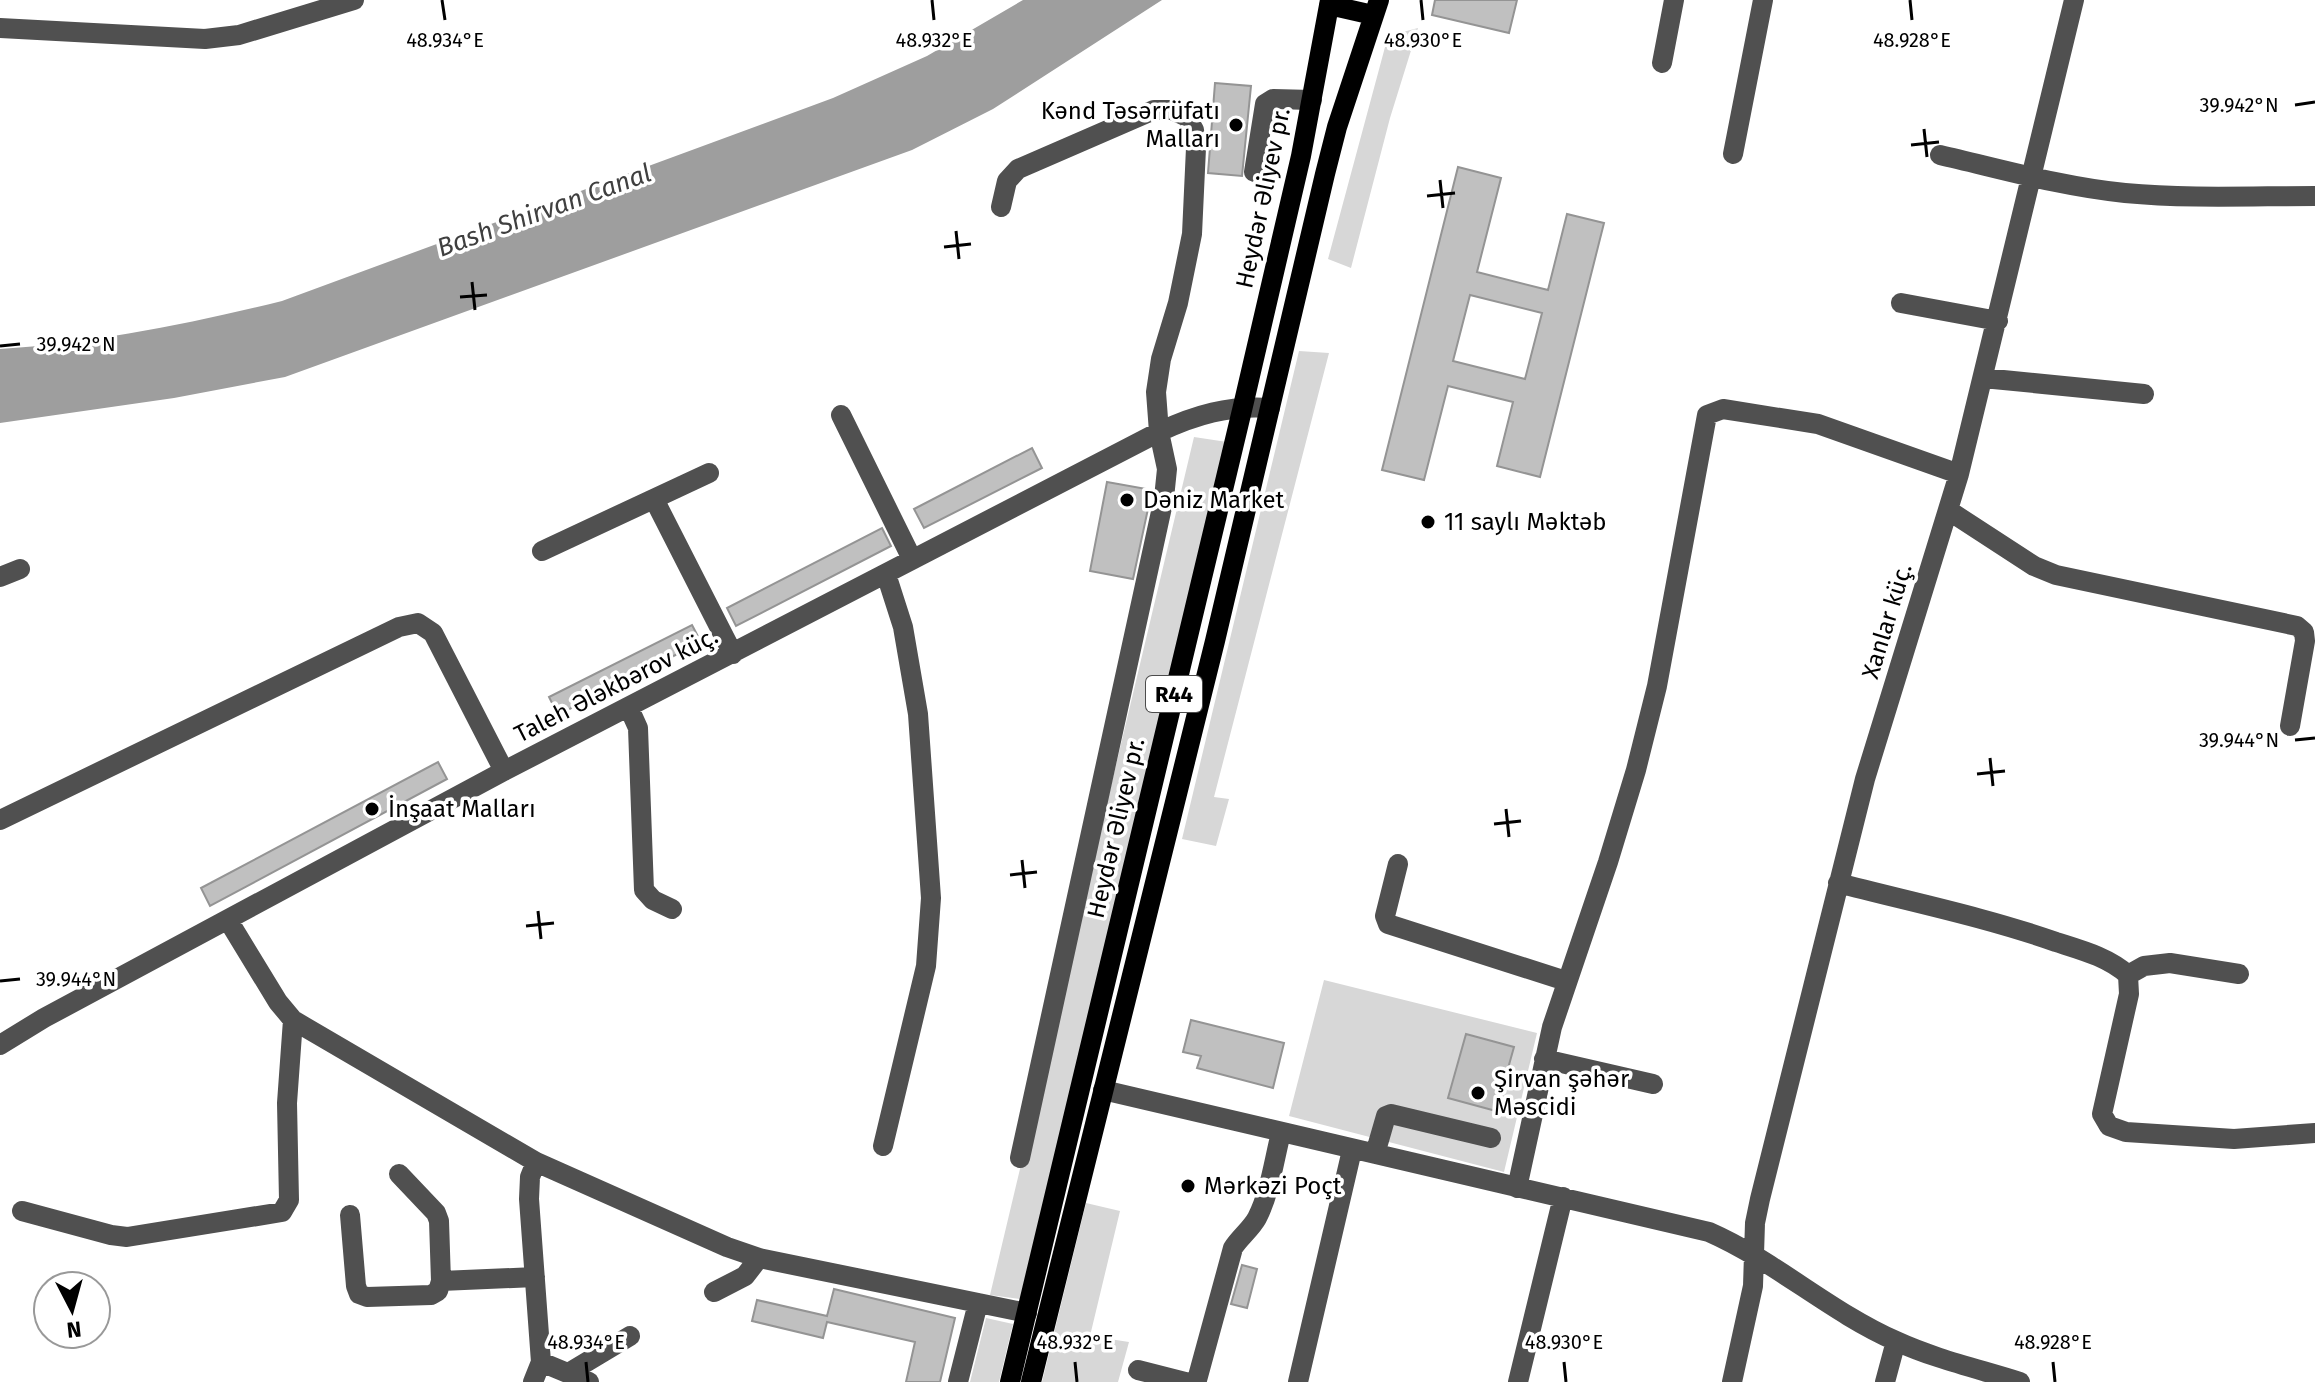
<svg xmlns="http://www.w3.org/2000/svg" width="2315" height="1382" font-family="'Fira Sans',sans-serif">
  <style>
    .green { fill: #d7d7d7 }
    .water { fill: #9e9e9e }
    .building { fill: #c0c0c0; stroke: #949494; stroke-width: 2; fill-rule: evenodd }
    .lines { fill: none; stroke-linecap: round; stroke-linejoin: round }
    .minor { stroke: #505050; stroke-width: 20 }
    .major { stroke: #000; stroke-width: 20 }
    .ticks { fill: none; stroke: #000; stroke-width: 3 }
    .poi-dot { fill: #000; stroke: #fff; stroke-width: 3 }
    .labels { text-anchor: middle; stroke-width: 7; stroke-linejoin: round; paint-order: stroke }
    .shield { fill: #fff; stroke: #4c4c4c; stroke-width: 2 }
    .shield-label { font-size: 22px; font-weight: bold; fill: #000 }
    .poi-label { font-size: 24px; fill: #000; stroke: #fff; text-anchor: start }
    .street-label { font-size: 24px; fill: #000; stroke: #fff }
    .water-label { font-size: 26px; font-style: italic; fill: #3f3f3f; stroke: #fff }
    .ticks-label { font-size: 20px; text-anchor: middle; fill: #000; stroke: #fff; stroke-width: 7; stroke-linejoin: round; paint-order: stroke }
  </style>
  <rect width="100%" height="100%" fill="#fff"/>
  <path class="green" d="M1418 28 1390 118 1351 268 1328 259 1388 36Z
    M1299 351 1329 353 1214 797 1229 799 1216 846 1182 839Z
    M1194 437 1227 442 1020 1299 990 1295Z
    M1324 980 1537 1033 1504 1172 1289 1116Z
    M1086 1203 1120 1211 1090 1336 1129 1342 1118 1382H1042Z
    M986 1318 1013 1324 999 1382H970Z"/>
  <path class="water" d="M1023 0H1162L993 109 912 150 285 377 174 398 0 423V349C95 343 189 324 282 301L833 98 927 56Z"/>
  <path class="building" d="M1435 0H1517L1509 33 1432 15Z
    M1215 83 1251 86 1242 176 1208 173Z
    M1458 167 1501 178 1477 272 1548 290 1567 214 1604 223 1540 477 1497 466 1513 402 1448 386 1424 480 1382 470ZM1470 295 1542 313 1525 379 1453 361Z
    M1032 448 1042 468 924 528 914 509Z
    M1107 482 1152 490 1133 579 1090 571Z
    M882 528 891 546 736 626 727 608Z
    M692 625 701 642 558 715 549 697Z
    M438 762 447 779 210 906 201 888Z
    M1191 1020 1284 1043 1273 1088 1197 1068 1201 1056 1183 1052Z
    M1466 1034 1514 1047 1496 1111 1448 1098Z
    M1242 1265 1257 1269 1247 1308 1231 1304Z
    M834 1289 955 1318 940 1382H906L915 1342 827 1322 823 1338 752 1321 757 1300 827 1316Z"/>
  <g class="lines">
    <path class="minor" d="M0 28 205 39 239 35 354 0
      M1662 63 1674 0
      M1733 154 1763 0
      M1940 155C2001 169 2063 187 2125 193 2188 199 2252 196 2315 196
      M1254 172 1265 104 1273 99 1312 100
      M1001 207 1007 181 1018 169 1154 110H1172L1187 117 1194 130 1196 148 1192 234 1178 303 1161 359 1156 392 1159 432 1167 469 1164 498 1020 1158
      M1901 303 1998 321
      M1983 378 2144 394
      M841 415 912 559
      M654 499 733 654
      M1948 510 2034 566 2056 575 2297 626 2304 632 2305 641 2290 726
      M542 551 709 473
      M0 577 20 569
      M629 708 638 728 644 890 653 900 672 909
      M0 820 399 627 418 623 433 633 504 771
      M1398 864 1385 916 1388 924 1566 981
      M1838 883C1911 902 1985 917 2056 942 2081 950 2108 957 2128 975L2144 966 2170 963 2239 974
      M228 920 278 1002 293 1020 536 1162 530 1177 529 1199 541 1362 533 1382
      M2128 975 2129 994 2102 1114 2109 1126 2126 1132 2234 1139 2315 1133
      M0 1045 44 1018 504 771 1159 432C1195 415 1229 405 1270 408
      M1544 1059 1653 1084
      M1103 1090 1709 1232C1775 1261 1830 1312 1896 1341 1935 1359 1979 1369 2020 1382
      M883 1146 926 966 931 898 918 714 903 627 886 574
      M1375 1154 1386 1116 1391 1114 1491 1138
      M536 1162 727 1247 759 1258 1027 1313
      M399 1174 436 1213 439 1221 441 1281 535 1277
      M1517 1188 1552 1027 1608 862 1636 770 1657 686 1707 415 1723 409 1818 424 1959 474
      M22 1211 111 1235 127 1237 282 1212 289 1200 287 1103 293 1020
      M350 1215 356 1286 359 1294 367 1297 431 1295 438 1291 441 1281
      M714 1292 745 1276 759 1258
      M541 1362 589 1382
      M1138 1370 1185 1382
      M570 1372 630 1336
      M958 1382 978 1303
      M1190 1382 1197 1380 1233 1248C1240 1237 1251 1229 1257 1218 1270 1193 1274 1160 1281 1133
      M1298 1382 1352 1150
      M1518 1382 1563 1197
      M1732 1382 1753 1286 1755 1223 1760 1199 1865 779 1959 474 2074 0
      M1885 1382 1896 1341"/>
    <path class="major" d="M1329 5 1373 15
      M1010 1382 1243 406 1301 156 1330 0
      M1031 1382 1215 641 1325 174 1337 127 1379 0"/>
  </g>
  <path class="ticks" d="M442 0 445 20M932 0 934 20M1421 0 1423 20M1910 0 1912 20M2295 105 2315 102M1924 129 1927 157M1911 145 1939 142M1440 180 1443 208M1427 196 1455 193M956 231 959 259M944 247 971 244M472 282 475 310M460 297 487 295M0 346 20 344M2295 740 2315 738M1990 758 1993 786M1977 774 2005 771M1506 809 1509 837M1494 824 1521 821M1022 860 1025 888M1010 875 1037 872M538 911 541 939M526 926 554 923M0 981 20 979M586 1362 588 1382M1075 1362 1077 1382M1564 1362 1566 1382M2053 1362 2055 1382"/>
  <g class="poi-dot">
    <circle cx="1236" cy="125" r="8"/>
    <circle cx="1127" cy="500" r="8"/>
    <circle cx="1428" cy="522" r="8"/>
    <circle cx="372" cy="809" r="8"/>
    <circle cx="1478" cy="1093" r="8"/>
    <circle cx="1188" cy="1186" r="8"/>
  </g>
  <g class="labels">
    <rect class="shield" x="1146" y="676" width="56" height="36" rx="6"/>
    <g class="shield-label">
      <text x="1174" y="702">R44</text>
    </g>
    <g class="poi-label">
      <text x="1220" y="119" text-anchor="end">Kənd Təsərrüfatı<tspan x="1220" dy="28">Malları</tspan></text>
      <text x="1143" y="508">Dəniz Market</text>
      <text x="1444" y="530">11 saylı Məktəb</text>
      <text x="388" y="817">İnşaat Malları</text>
      <text x="1494" y="1087">Şirvan şəhər<tspan x="1494" dy="28">Məscidi</tspan></text>
      <text x="1204" y="1194">Mərkəzi Poçt</text>
    </g>
    <g class="street-label">
      <text transform="translate(1263 198) rotate(-78)" y="8">Heydər Əliyev pr.</text>
      <text transform="translate(1887 621) rotate(-73)" y="8">Xanlar küç.</text>
      <text transform="translate(616 685) rotate(-27)" y="8">Taleh Ələkbərov küç.</text>
      <text transform="translate(1116 828) rotate(-77)" y="8">Heydər Əliyev pr.</text>
    </g>
    <g class="water-label">
      <text transform="translate(544 210) rotate(-20)" y="9">Bash Shirvan Canal</text>
    </g>
  </g>
  <g class="ticks-label">
    <text x="445" y="47">48.934°E</text>
    <text x="934" y="47">48.932°E</text>
    <text x="1423" y="47">48.930°E</text>
    <text x="1912" y="47">48.928°E</text>
    <text x="2239" y="112">39.942°N</text>
    <text x="76" y="351">39.942°N</text>
    <text x="2239" y="747">39.944°N</text>
    <text x="76" y="986">39.944°N</text>
    <text x="586" y="1349">48.934°E</text>
    <text x="1075" y="1349">48.932°E</text>
    <text x="1564" y="1349">48.930°E</text>
    <text x="2053" y="1349">48.928°E</text>
  </g>
  <g transform="translate(72 1310) rotate(174)"><circle r="38" fill="#ffffff" stroke="#999999" stroke-width="2"/>
  <path d="M0-6L14 30L0 20L-14 30Z" fill="#000000"/>
  <text y="-12" font-size="22" font-weight="bold" text-anchor="middle" fill="#000000">N</text>
  </g>
</svg>
